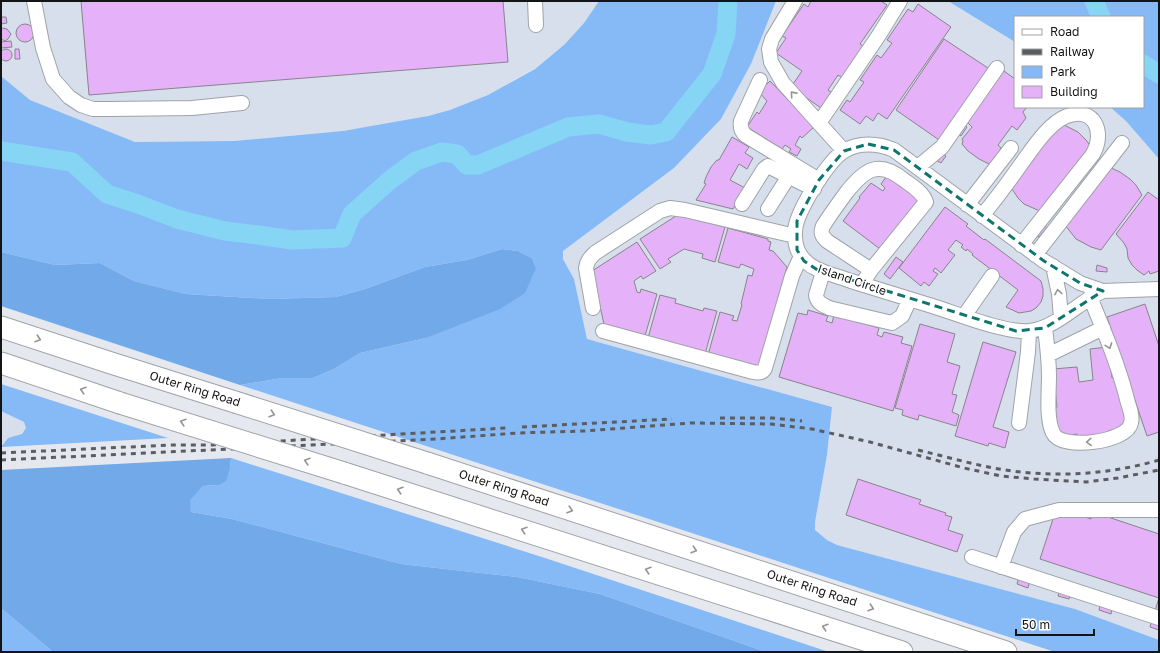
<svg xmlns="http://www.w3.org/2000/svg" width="1160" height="653" font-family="'Golos Text',sans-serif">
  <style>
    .built { fill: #d6dfeb }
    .green { fill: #85baf7 }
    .forest { fill: #71a9e9 }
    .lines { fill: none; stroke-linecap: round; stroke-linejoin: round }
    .river { stroke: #87d5f5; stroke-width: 19 }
    .building { fill: #e5b2f9; stroke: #88848a }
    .minor-casing { stroke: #9fa3a8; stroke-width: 16 }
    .highway-casing { stroke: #9fa3a8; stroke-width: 23 }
    .minor { stroke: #fff; stroke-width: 14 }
    .highway { stroke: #fff; stroke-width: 21 }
    .rail { stroke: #5b5d60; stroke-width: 3; stroke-dasharray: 5 5; stroke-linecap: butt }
    .highway-bridge-casing { stroke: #9fa3a8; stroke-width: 23; stroke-linecap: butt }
    .highway-bridge { stroke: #fff; stroke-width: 21 }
    .oneway { stroke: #959596 }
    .marked { fill: none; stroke: #0f766e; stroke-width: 3; stroke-dasharray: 8 5; stroke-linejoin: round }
    .labels { text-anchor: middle; stroke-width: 3; stroke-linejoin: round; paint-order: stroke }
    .street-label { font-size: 12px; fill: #131416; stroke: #fff }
  </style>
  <rect width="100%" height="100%" fill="#e5e9ef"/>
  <path class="built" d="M1 1H599L584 23 565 44 535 68 488 95 450 110 406 121 343 131 234 141 135 142 30 100 1 76Z
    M776 1H948L1015 42V107H1110L1126 121 1159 159V640L1075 609 837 545 827 540 815 530V522L827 455 832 407 587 339 574 279 563 259V251L674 168 721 119 751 64Z
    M1 411 24 422 26 428 22 434 8 438 1 445Z"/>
  <path class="green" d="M599 1H776L751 64 721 119 674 168 563 251V259L574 279 587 339 832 407 827 455 815 522V530L827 540 837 545 1075 609 1159 640V652H1055L240 385 282 378H313L334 369 360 353 426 338 536 268 532 258 518 251 502 249 467 260 425 267 365 289 336 297 270 299 186 294 134 281 100 263 55 265 1 252V76L30 100 135 142 234 141 343 131 428 116 450 110 488 95 535 69 565 44 584 23Z
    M948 1H1159V159L1126 121 1110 107H1143V17H1015V42Z
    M1 384 168 438 1 447 8 438 22 434 26 428 24 422 1 411Z
    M231 458 545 558 829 652H766L600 594 517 577 401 564 232 519 191 512 189 500 203 486 219 485 230 468Z
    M1 608 53 652H1Z"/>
  <path class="forest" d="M502 249 518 251 532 258 536 268 525 293 500 309 426 338 360 353 334 369 313 378H282L240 385 1 306V252L55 265 100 263 134 281 186 294 270 299 336 297 365 289 425 267 467 260Z
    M231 458 230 468 226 481 219 485 203 486 190 500 191 512 232 519 401 564 517 577 600 594 766 652H53L1 608V470Z"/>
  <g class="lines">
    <path class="river" d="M1094 1 1101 17
      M1143 64 1159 74
      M1 151 72 162 107 194 138 204 177 219 225 231 258 235 292 240 342 238 352 214 390 180 416 161 442 152 457 154 467 165H478L568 127 599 124 627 132 651 135 666 132 712 74 726 34 728 1"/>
  </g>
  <path class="building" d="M81 1H503L508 62 89 95Z
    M811 1H881L887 5 860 44 863 46 842 78 838 75 828 90 831 92 821 108 791 87 802 71 776 53 786 38 782 36 804 4 808 7Z
    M918 4 951 27 887 119 878 113 873 121 866 116 860 124 840 110 847 100 850 102 864 82 860 80 877 55 881 58 892 43 887 40 908 9 913 12Z
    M1 17H6L7 23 1 24Z
    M16 33a9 9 0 1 1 18 0a9 9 0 1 1-18 0Z
    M3 28 7 29 11 34 8 39 5 41 1 39V29Z
    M944 39 991 70 942 142 896 110Z
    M11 41 12 47 1 48V42Z
    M0 55a6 6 0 1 1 12 0a6 6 0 1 1-12 0Z
    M15 49H19L20 59H15Z
    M1004 71 1015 79V107H1027L1023 112 1026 118 1017 130 1012 126 998 145 1001 148 1000 150 1001 151 993 164 991 162 989 164 979 159 968 151 962 144 963 141 962 139 972 127 966 121Z
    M770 81 814 127 802 138 800 136 795 145 801 149 797 156 789 152 791 149 785 145 782 149 747 127 757 112 759 114 767 101 759 92Z
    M963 124 967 127 961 136 957 133Z
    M1057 124 1064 125 1078 132 1086 140 1091 147 1042 212 1024 204 1018 198 1010 186Z
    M732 137 749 147 745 153 753 158 747 169 739 164 730 180 745 188 733 209 696 200 706 184 704 183 706 177 711 167 717 160H719Z
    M941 152 946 156 941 163 936 160Z
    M1109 167 1120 172 1130 179 1136 185 1142 195 1101 250 1091 247 1076 239 1065 225Z
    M889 173 924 199 884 252 843 221 860 198 859 197 871 183 883 191 885 188 881 184Z
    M1148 192 1159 200V271L1150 274 1149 271 1144 275 1137 270 1132 265 1128 258 1127 249 1124 243 1116 234Z
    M945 207 968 224 966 226 984 240 985 239 1041 281 1043 289V296L1041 302 1036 308 1031 311 1019 313 1006 307 1018 290 972 255 973 254 967 249 966 251 961 247 963 245 956 240 948 250 955 255 941 273 935 268 933 271 938 274 929 286 924 282 921 286 899 268Z
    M679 214 725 227 715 262 702 258 703 254 684 249 668 259 671 262 660 269 640 239Z
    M1043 224 1047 228 1039 237 1036 234Z
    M728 228 768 239V241L771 242 769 250 773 251 787 267 778 298H780L759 370 708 355 720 312 734 316 732 320 737 321 742 305 741 304 748 275 752 276 754 269 741 264 739 268 718 262Z
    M637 242 656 271 643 279 641 276 634 281 637 292 640 293 641 289 657 294 645 336 604 324 592 271Z
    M896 257 903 262 890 279 884 274Z
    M1097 265 1107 268V272L1096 271Z
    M660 295 676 299 675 303 703 311 704 308 717 311 705 354 648 338Z
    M1145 304 1159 346V432L1147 436 1107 317Z
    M808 310 828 316 826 321 832 323 834 315 879 328 877 335 882 337 884 332 903 337 901 343 912 346 893 411 779 377 798 313 807 315Z
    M920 324 955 334 947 362 960 366 952 394 957 395 952 412 959 415 956 426 919 415 918 420 902 415 903 410 895 408Z
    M983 342 1016 352 993 427 1009 432 1005 448 989 443 988 446 955 436Z
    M1108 347 1112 378 1118 377 1126 427 1108 431 1109 437 1078 441 1077 434 1068 435 1061 433 1057 428 1055 408 1057 407 1053 369 1077 367 1079 382 1093 380 1090 349Z
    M858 479 921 500 919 504 946 513 945 515 952 517 948 530 963 535 957 552 846 515Z
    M1093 512 1159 534V615L1154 614 1159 598 1040 559 1054 516H1082L1091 519Z
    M1019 577 1030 580 1028 588 1017 584Z
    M1060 588 1072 592 1069 599 1058 596Z
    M1100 606 1112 609 1111 614 1099 610Z
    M1152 619 1159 622V630L1150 627Z"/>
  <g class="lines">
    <g class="minor-casing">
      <path id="minor" d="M34 1 43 48 53 79 69 97 81 105 93 109H111L192 108 242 103
        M535 1 536 25
        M795 1 772 39 769 49 771 62 783 83 844 151
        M760 80 741 121C740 127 741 131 745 135L819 180
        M819 123 879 35 900 1
        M918 167 942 147 997 68
        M742 204 764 169 768 166 814 189
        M967 205 1011 148
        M768 209 789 176
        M982 216C995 200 1007 184 1019 167 1031 151 1048 123 1067 116 1095 106 1105 133 1093 154L1021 245
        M1035 255 1122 143
        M1053 266 1059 294 1061 318
        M823 272 816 295C817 303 823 305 829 308L892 323 902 316 910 299
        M862 284 871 270 926 202C923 192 912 186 904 180 878 159 864 170 846 193 838 204 830 215 823 226 820 233 822 236 827 241L871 270
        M1103 291C1078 302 1057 328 1029 331 1003 333 956 313 929 305 903 297 877 289 851 281 840 277 828 274 817 269 808 265 802 259 798 251 794 242 794 229 797 221 803 203 828 161 844 151 859 142 878 143 894 150L1044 261 1080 283 1103 291 1159 289
        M593 308 586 268C587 261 590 258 595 253L660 211 670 208 685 210 795 236
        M964 316 992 276
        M1045 328C1047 344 1049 359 1049 376 1049 392 1046 419 1053 433 1061 451 1128 442 1131 423 1133 417 1130 409 1128 403 1119 366 1104 331 1090 297
        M603 331 753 372C758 373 763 373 765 368L792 276 801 256
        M1048 355 1103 328
        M1019 423 1028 352 1029 331
        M972 557 1159 618
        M1001 567 1014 532 1025 519 1059 510H1159"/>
    </g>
    <g class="highway-casing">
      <path id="highway" d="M1 327 111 363 235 402
        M1 363 120 403
        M427 463 1006 652
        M344 473 902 652"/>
    </g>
    <use href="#minor" class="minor"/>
    <use href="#highway" class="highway"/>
    <path class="rail" d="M720 418H773L802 421
      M522 427 672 419
      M918 450C943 456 968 463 993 468 1048 478 1104 476 1159 460
      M1 453 171 445H211L506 428
      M1 460 437 439 517 433 584 431 691 423 771 424 812 429 870 442 964 468 1001 476 1034 479 1086 482 1118 478 1159 470"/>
    <g class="highway-bridge-casing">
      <path id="highway-bridge" d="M235 402 427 463
        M120 403 344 473"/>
    </g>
    <use href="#highway-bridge" class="highway-bridge"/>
  </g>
  <defs><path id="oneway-chevron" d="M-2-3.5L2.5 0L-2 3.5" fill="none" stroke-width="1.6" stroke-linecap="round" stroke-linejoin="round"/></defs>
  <g class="oneway">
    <use href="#oneway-chevron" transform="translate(793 94) rotate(-132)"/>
    <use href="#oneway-chevron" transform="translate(1058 292) rotate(-100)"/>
    <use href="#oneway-chevron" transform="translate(38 339) rotate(18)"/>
    <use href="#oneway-chevron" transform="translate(1109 346) rotate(70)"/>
    <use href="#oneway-chevron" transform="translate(83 390) rotate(-162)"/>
    <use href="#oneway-chevron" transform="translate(272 414) rotate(18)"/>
    <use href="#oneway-chevron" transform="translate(183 422) rotate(-163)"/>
    <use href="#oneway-chevron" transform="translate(1089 442) rotate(176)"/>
    <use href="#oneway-chevron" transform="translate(307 461) rotate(-163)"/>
    <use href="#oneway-chevron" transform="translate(400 490) rotate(-162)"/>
    <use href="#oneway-chevron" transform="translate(570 510) rotate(18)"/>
    <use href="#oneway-chevron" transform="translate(524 530) rotate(-162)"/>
    <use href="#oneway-chevron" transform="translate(694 550) rotate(18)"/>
    <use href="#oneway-chevron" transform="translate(648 570) rotate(-162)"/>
    <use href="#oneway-chevron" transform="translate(871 608) rotate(18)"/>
    <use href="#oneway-chevron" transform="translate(825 627) rotate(-162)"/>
  </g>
  <path class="marked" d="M868 144 894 150 1044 261 1080 283 1103 291 1045 328 1016 331 816 269 804 261 797 250V221L819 180 844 151Z"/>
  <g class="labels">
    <g class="street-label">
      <text transform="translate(852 280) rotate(19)" y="4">Island Circle</text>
      <text transform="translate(195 389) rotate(17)" y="4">Outer Ring Road</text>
      <text transform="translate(504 488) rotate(18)" y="4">Outer Ring Road</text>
      <text transform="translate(812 588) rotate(18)" y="4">Outer Ring Road</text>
    </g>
  </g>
  <rect width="1160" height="653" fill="none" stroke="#131416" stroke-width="4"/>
  <rect x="1014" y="16" width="130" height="92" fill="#ffffff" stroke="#a1a1a2"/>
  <rect x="1022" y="29" width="20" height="6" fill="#ffffff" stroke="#a1a1a2"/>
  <text x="1050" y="36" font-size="12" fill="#131416">Road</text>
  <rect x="1022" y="49" width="20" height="6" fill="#5b5d60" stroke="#a1a1a2"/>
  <text x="1050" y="56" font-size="12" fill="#131416">Railway</text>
  <rect x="1022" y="66" width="20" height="12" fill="#85baf7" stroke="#a1a1a2"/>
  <text x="1050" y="76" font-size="12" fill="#131416">Park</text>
  <rect x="1022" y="86" width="20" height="12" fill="#e5b2f9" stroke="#a1a1a2"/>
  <text x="1050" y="96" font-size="12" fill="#131416">Building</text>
  <path d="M1016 629v6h78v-6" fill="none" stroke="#131416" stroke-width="2"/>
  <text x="1022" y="629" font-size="12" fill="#131416" stroke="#ffffff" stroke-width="3" paint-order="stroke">50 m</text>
</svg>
